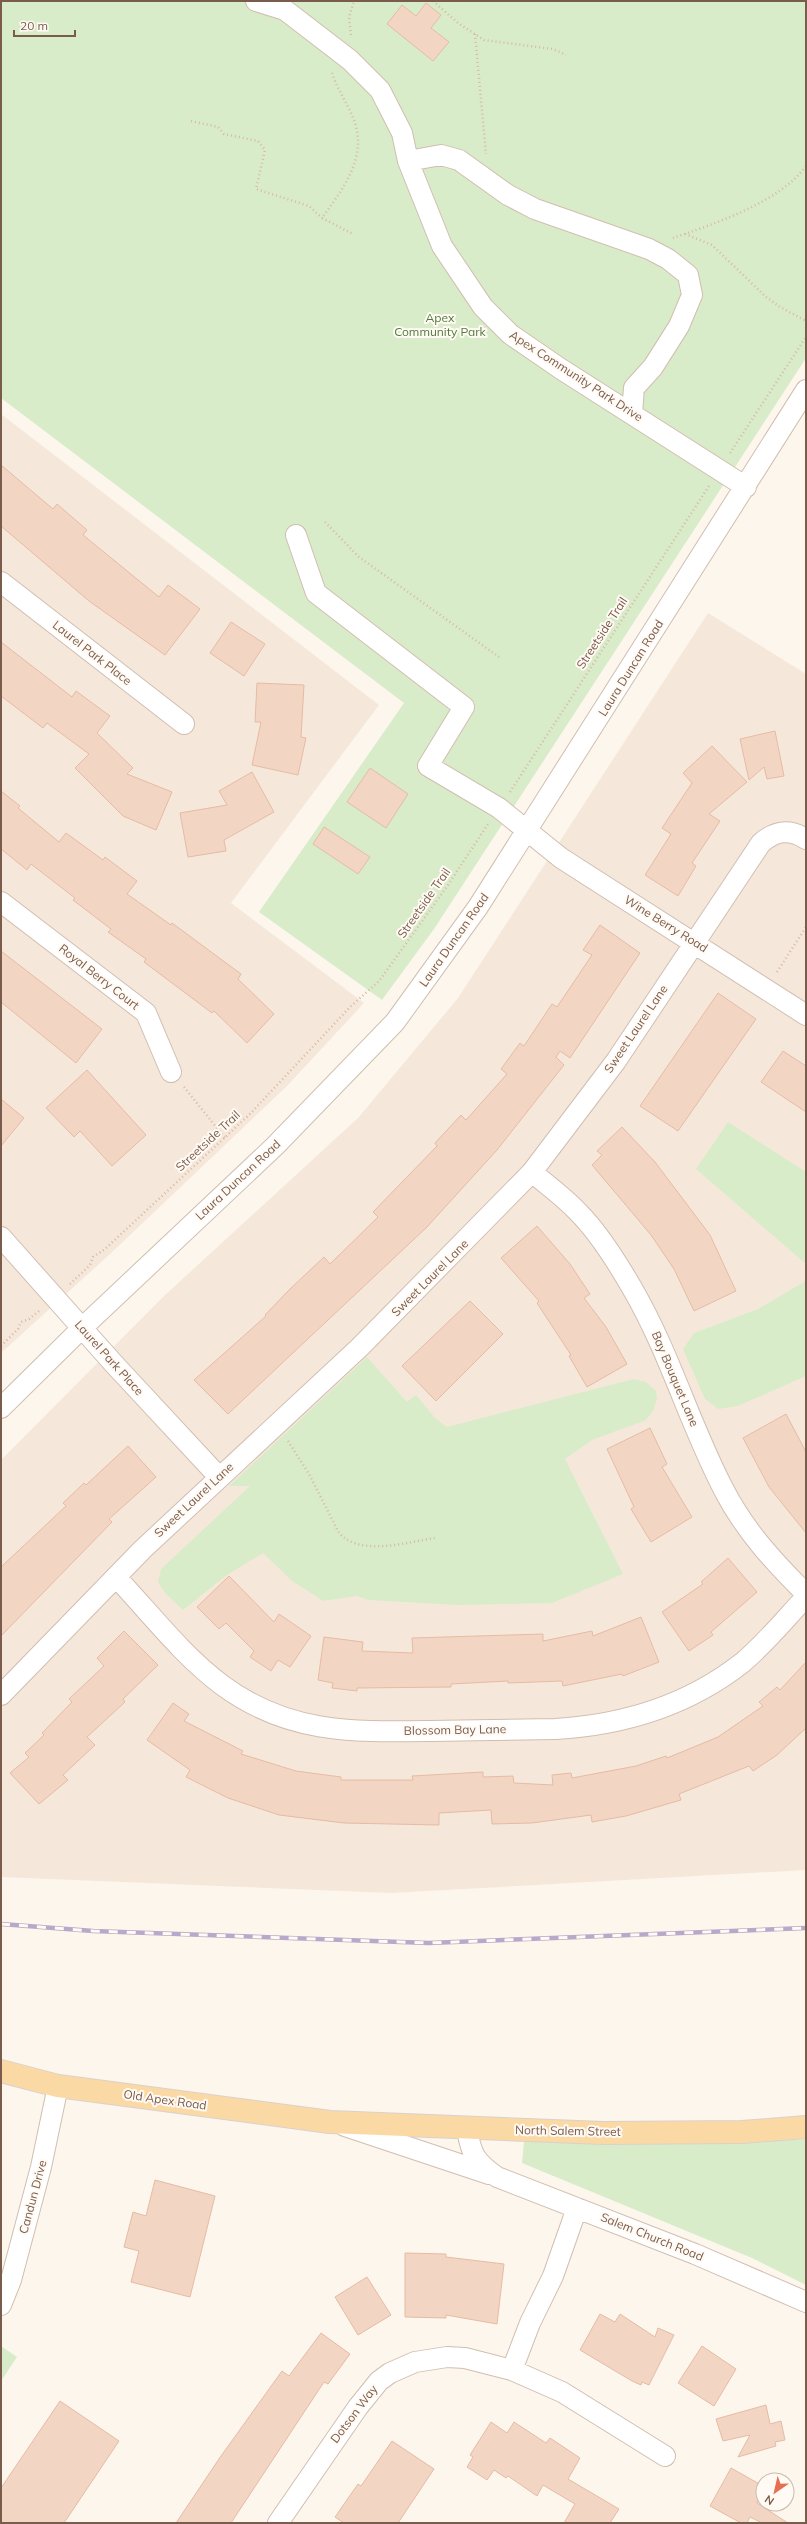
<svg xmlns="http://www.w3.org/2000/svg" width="807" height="2524" font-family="Mulish,sans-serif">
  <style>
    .residential { fill: #f5e8da }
    .green { fill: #d8ecc9 }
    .building { fill: #f3d5c3; stroke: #e6bba3 }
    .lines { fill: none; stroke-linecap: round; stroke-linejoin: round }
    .minor-casing { stroke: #d1beb0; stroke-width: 22 }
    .major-casing { stroke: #dad1cd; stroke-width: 24 }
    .path { stroke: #d9b8a5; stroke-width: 2.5; stroke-dasharray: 1 3; stroke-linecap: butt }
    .minor { stroke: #fff; stroke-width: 20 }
    .major { stroke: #fbd9a5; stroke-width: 22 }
    .rail-casing { stroke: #b9a8c9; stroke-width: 4.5 }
    .rail { stroke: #fffaf3; stroke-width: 3; stroke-dasharray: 9; stroke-linecap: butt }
    .labels { text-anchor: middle; stroke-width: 4; stroke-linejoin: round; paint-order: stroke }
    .park-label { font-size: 12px; fill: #537a41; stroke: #fffaf3 }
    .street-label { font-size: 12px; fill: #7a5c4d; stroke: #fffaf3 }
  </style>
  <rect width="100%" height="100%" fill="#fdf6ec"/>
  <path class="residential" d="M1 414 379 705 231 903 364 1003 287 1086 109 1255 1 1353Z
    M708 613 806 674V1870L391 1893 1 1877V1460L164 1296 358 1118 458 998Z"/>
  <path class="green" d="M1 1H806V358L434 929 382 1000 259 912 404 703 1 398Z
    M728 1122 806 1172V1264L696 1169Z
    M806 1276V1376L738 1406 718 1409 705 1399 683 1349 694 1333 758 1309 804 1282Z
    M367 1357 407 1402 416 1395 435 1418 447 1427 634 1379 646 1382 656 1391 657 1399 653 1411 646 1420 592 1440 565 1459 623 1574 552 1603 457 1605 369 1600 357 1596 323 1601 291 1580 263 1553 227 1575 183 1610 165 1593 158 1582 161 1569 250 1486H229Z
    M806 2139V2285L752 2258 522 2163 524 2142H757Z
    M1 2346 17 2357 1 2381Z"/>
  <path class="building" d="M426 3 441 15 431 28 449 42 433 61 387 24 402 5 416 16Z
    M1 465 53 509 57 504 87 530 83 535 159 597 168 585 200 609 165 655 89 601 1 526Z
    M231 622 265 644 244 676 210 653Z
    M1 642 72 697 76 691 110 716 97 733 133 768 127 774 172 792 156 830 123 816 75 768 89 754 47 723 43 728 1 696Z
    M257 683 304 685 301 737 306 738 298 775 252 765 261 722H255Z
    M775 731 784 776 767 779 764 767 749 780 740 739Z
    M712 746 747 782 709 814 720 821 692 863 696 866 678 896 645 875 671 834 662 828 692 783 683 773Z
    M370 768 408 794 386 828 347 802Z
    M252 772 274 812 224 840 226 851 188 857 180 813 227 805 219 791Z
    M1 791 20 806 18 808 59 842 66 833 103 860 105 857 137 881 127 894 171 925 172 923 241 974 238 979 274 1014 247 1043 214 1011 212 1013 144 962 146 959 108 932 111 929 73 900 75 898 31 864 27 870 1 849Z
    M324 827 370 857 358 874 313 844Z
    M600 925 640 953 570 1058 560 1051 556 1057 564 1065 497 1150 427 1227 228 1414 194 1380 266 1316 265 1315 290 1289 324 1257 330 1264 378 1217 373 1212 437 1146 435 1143 461 1115 466 1120 507 1074 501 1069 520 1043 524 1046 552 1004 557 1007 592 955 583 950Z
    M1 951 102 1029 76 1063 1 1002Z
    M718 993 756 1019 678 1131 640 1106Z
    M783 1051 806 1066V1112L761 1082Z
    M87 1070 146 1135 112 1166 80 1131 74 1137 46 1108Z
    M1 1099 24 1118 1 1146Z
    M622 1127 655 1162 710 1235 736 1291 694 1311 674 1269 651 1235 592 1165 602 1155 597 1151Z
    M537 1226 570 1264 590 1294 584 1298 606 1327 627 1364 587 1387 569 1356 571 1355 537 1303 539 1301 501 1258Z
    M470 1301 503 1334 436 1401 402 1366Z
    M786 1414 806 1452V1533L769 1487 743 1438Z
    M650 1428 667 1464 662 1467 692 1517 651 1542 631 1509 634 1507 607 1449Z
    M128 1446 156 1477 109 1519 112 1522 1 1636V1567L66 1506 63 1503 84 1483 86 1485Z
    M728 1558 757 1592 711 1632 713 1635 689 1651 662 1612 703 1584 701 1582Z
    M229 1576 274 1622 279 1614 311 1636 290 1667 278 1660 271 1671 250 1657 254 1651 226 1623 219 1629 197 1607Z
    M641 1617 659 1662 623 1676 622 1674 563 1686 562 1681 508 1683V1681L451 1684V1687L357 1688V1691L332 1688 333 1683 318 1680 324 1637 363 1642 362 1651 413 1653 412 1638 543 1634V1641L592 1631 593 1636Z
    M124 1631 158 1665 123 1699 125 1702 87 1737 95 1745 63 1775 68 1780 39 1804 10 1773 29 1757 25 1753 44 1735 42 1733 72 1702 69 1699 104 1666 97 1658Z
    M806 1662V1728L777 1755 753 1771 749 1766 679 1794 681 1800 626 1816 592 1822 591 1815 532 1823 492 1824 491 1810 439 1813V1825L344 1823 279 1815 228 1798 186 1777 190 1770 147 1740 173 1703 189 1714 184 1721 243 1751 241 1754 296 1771 341 1777V1780H413L412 1776 483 1772V1777L513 1776 514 1783 553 1785 552 1775 571 1773 572 1778 636 1766 666 1756 667 1758 718 1737 763 1706 759 1702 777 1687 780 1690Z
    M155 2180 215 2196 190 2297 131 2282 139 2251 124 2247 133 2212 146 2216Z
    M405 2253 446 2254V2257L504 2264 497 2324 446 2315V2318L405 2317Z
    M367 2277 391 2315 358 2335 335 2297Z
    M600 2314 615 2322 620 2314 655 2337 658 2328 674 2335 649 2385 642 2382 641 2385 632 2381 580 2350Z
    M321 2333 350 2354 328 2384 324 2382 231 2523H176L221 2456 282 2371 289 2376Z
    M702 2346 736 2369 714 2406 678 2383Z
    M60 2401 119 2441 64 2523H1V2488Z
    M766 2405 770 2424 781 2421 785 2440 775 2442 776 2446 738 2457 750 2435 723 2441 716 2419Z
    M491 2422 507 2433 514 2422 546 2443 550 2438 580 2458 568 2479 619 2509 610 2523H564L575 2504 543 2485 537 2496 508 2476 506 2478 494 2470 487 2480 467 2467 473 2457 470 2455Z
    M392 2441 434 2469 398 2523H344L335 2517 358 2484 361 2486Z
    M731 2468 763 2486 757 2503 788 2523H762L750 2517 747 2523H741L710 2506Z"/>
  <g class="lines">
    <g class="minor-casing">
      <path id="minor" d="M256 1 285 10 350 60 380 90 402 133 408 161 442 246 483 307 510 334 561 369 746 487
        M408 161 441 155 459 160 508 195 535 209 649 249 668 259 688 275 692 295 679 326 653 367 634 388 632 413
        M296 535 316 593 464 707 428 766 499 808 561 858 806 1015
        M1 582 184 724
        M1 902 146 1013 171 1072
        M532 1172C547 1185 564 1197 578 1212 599 1233 617 1262 632 1288 670 1353 690 1426 725 1492 746 1532 775 1563 806 1594
        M1 1237 114 1364 219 1477
        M1 1408 82 1328 275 1146 395 1022 478 907 806 390
        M116 1577C150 1613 182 1655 222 1685 288 1734 353 1732 431 1731 472 1730 514 1730 555 1729 624 1725 687 1706 742 1663 766 1643 785 1619 806 1597
        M1 1695 143 1549 360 1347 532 1172 616 1061 761 843C775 831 789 828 806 839
        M345 2126 489 2174
        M467 2129C471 2154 475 2162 497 2177L695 2254 806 2302
        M1 2305 11 2280 41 2167 58 2086
        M512 2370 562 2392 665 2456
        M278 2523 358 2407 379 2381 390 2373 415 2362 447 2357 465 2358 512 2370 530 2323 553 2276 577 2208"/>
    </g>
    <g class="major-casing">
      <path id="major" d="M1 2071 58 2086 330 2122 603 2133 742 2132 806 2127"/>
    </g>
    <path class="path" d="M433 1 458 23 484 40 553 49 566 55
      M475 34 486 154
      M351 35 349 17 354 1
      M332 73C337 89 348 104 354 120 368 158 342 190 322 218L353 234
      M191 121 218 127 224 134 258 141 265 150 256 189 309 206 322 218
      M685 234 712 245 766 297 780 307 806 321
      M673 238C714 224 780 202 806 166
      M730 453 806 337
      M325 522 359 557 499 657
      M510 792 709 486
      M777 972 806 927
      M184 1087 225 1138
      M70 1284 90 1265 93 1257 105 1249 249 1115 350 1007 379 981 448 885 488 824
      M1 1346 18 1329 21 1322 29 1319 39 1311
      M288 1441 309 1474 339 1533C361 1557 407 1542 435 1538"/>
    <use href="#minor" class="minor"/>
    <use href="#major" class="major"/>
    <g class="rail-casing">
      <path id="rail" d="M1 1924 93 1931 429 1943 806 1928"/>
    </g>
    <use href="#rail" class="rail"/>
  </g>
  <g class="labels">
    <g class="park-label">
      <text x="440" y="322">Apex<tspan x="440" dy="14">Community Park</tspan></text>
    </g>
    <g class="street-label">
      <text transform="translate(576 376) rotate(33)" y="4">Apex Community Park Drive</text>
      <text transform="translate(602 633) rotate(-57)" y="4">Streetside Trail</text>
      <text transform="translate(92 653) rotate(38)" y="4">Laurel Park Place</text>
      <text transform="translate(631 668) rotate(-58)" y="4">Laura Duncan Road</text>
      <text transform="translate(424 903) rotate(-55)" y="4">Streetside Trail</text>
      <text transform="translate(666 924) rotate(32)" y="4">Wine Berry Road</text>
      <text transform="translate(454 940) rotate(-55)" y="4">Laura Duncan Road</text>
      <text transform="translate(99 977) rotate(38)" y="4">Royal Berry Court</text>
      <text transform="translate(636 1029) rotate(-56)" y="4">Sweet Laurel Lane</text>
      <text transform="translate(208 1141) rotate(-43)" y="4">Streetside Trail</text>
      <text transform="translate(238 1180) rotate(-43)" y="4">Laura Duncan Road</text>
      <text transform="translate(430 1278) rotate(-45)" y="4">Sweet Laurel Lane</text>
      <text transform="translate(109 1358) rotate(48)" y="4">Laurel Park Place</text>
      <text transform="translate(675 1379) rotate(67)" y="4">Bay Bouquet Lane</text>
      <text transform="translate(194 1500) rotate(-43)" y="4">Sweet Laurel Lane</text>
      <text transform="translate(455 1730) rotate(-1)" y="4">Blossom Bay Lane</text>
      <text transform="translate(165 2100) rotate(8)" y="4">Old Apex Road</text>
      <text transform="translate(568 2131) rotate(1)" y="4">North Salem Street</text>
      <text transform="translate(33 2197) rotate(-75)" y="4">Candun Drive</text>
      <text transform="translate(652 2237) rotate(22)" y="4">Salem Church Road</text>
      <text transform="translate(354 2414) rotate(-53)" y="4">Dotson Way</text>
    </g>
  </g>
  <rect width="807" height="2524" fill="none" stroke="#7a5c4d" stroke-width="4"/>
  <g transform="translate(775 2492) rotate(214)"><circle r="19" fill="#fffaf3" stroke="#cabbb1"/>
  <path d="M0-3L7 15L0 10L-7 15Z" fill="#e76f51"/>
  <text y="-6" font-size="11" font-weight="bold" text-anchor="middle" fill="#7a5c4d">N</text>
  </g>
  <path d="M14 30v6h61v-6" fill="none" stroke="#7a5c4d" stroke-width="2"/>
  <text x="20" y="30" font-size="12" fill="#7a5c4d" stroke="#fffaf3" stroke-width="3" paint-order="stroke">20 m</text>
</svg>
